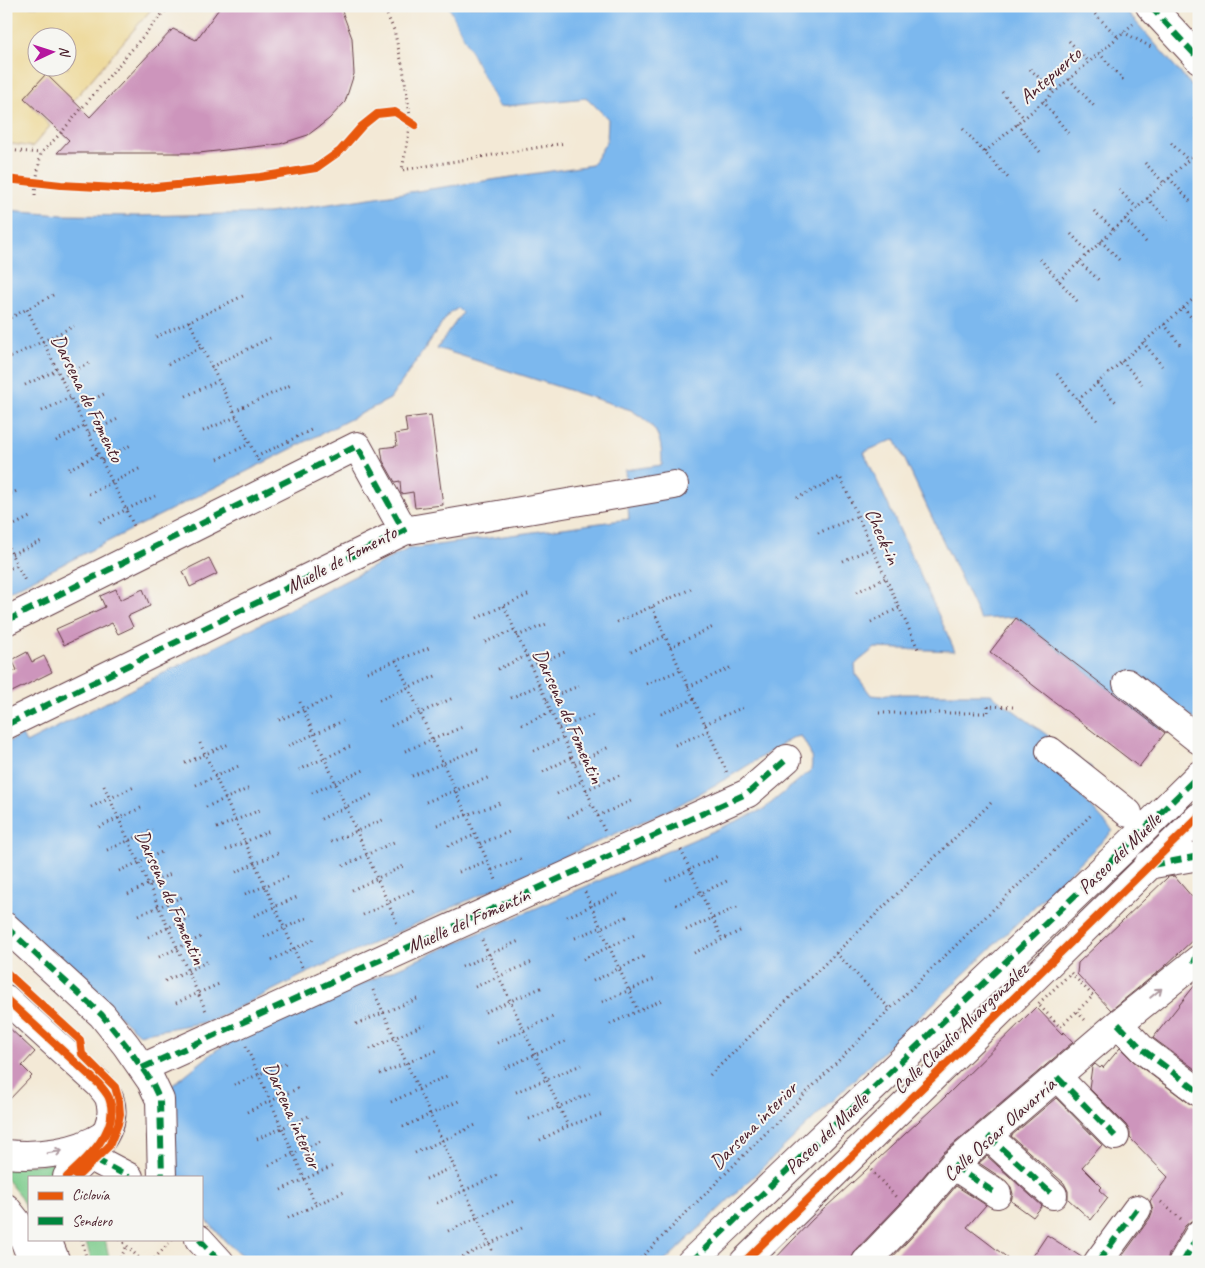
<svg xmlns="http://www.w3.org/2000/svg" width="1205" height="1268" font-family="Caveat,sans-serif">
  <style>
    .green { fill: #7bcb8b; stroke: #62755b }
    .sand { fill: #eeda9e; stroke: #9c7c64; fill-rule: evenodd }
    .water { fill: #7cb8ee; stroke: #636c8c }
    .pier { fill: #f3e9d6 }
    .building { fill: #cd95bc }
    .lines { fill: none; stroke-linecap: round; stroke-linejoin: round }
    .minor-casing { stroke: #633d45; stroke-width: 30 }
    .path { stroke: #633d45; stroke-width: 3; stroke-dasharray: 1 4; stroke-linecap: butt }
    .minor { stroke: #fff; stroke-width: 28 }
    .quiet { stroke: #00873e; stroke-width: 6; stroke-dasharray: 12 6; stroke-linecap: butt }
    .cycleway-casing { stroke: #f6f6f2; stroke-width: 11 }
    .cycleway { stroke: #e8590c; stroke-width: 8 }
    .oneway { stroke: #ae9aa0 }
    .labels { text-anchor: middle; stroke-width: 4; stroke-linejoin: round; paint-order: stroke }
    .street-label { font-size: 20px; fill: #4a1f2b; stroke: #f6f6f2 }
  </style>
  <rect width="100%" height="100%" fill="#f6f6f2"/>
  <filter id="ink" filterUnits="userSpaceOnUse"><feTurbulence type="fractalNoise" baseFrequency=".02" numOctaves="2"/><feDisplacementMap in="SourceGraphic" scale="10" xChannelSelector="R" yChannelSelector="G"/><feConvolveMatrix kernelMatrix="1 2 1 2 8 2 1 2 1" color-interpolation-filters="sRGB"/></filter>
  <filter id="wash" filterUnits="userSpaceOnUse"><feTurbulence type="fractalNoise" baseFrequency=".0096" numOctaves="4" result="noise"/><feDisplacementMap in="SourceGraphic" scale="20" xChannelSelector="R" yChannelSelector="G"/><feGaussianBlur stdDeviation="1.12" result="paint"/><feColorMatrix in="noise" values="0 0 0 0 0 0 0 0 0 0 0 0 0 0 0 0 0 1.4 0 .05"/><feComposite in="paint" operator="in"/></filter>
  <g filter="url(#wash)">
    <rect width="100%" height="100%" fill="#f3e9d6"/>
    <path class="green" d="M70 1162 53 1177H29V1213L19 1195 6 1179V1167Z
      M88 1239H105L110 1262H92L86 1243Z"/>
    <path class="sand" d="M6 6H154L73 101 46 75 24 97 50 126 32 147 6 143ZM38 38H68V68H38Z"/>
    <path class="water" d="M448 6H1122L1199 94V723L1176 705 1158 728 1016 617 980 619 895 439 864 452 955 651 875 648 860 660 855 665 856 675 871 695 881 696 887 694H991L1092 768 1072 786 1113 831 664 1262H249L226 1242 201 1214V1177H173L169 1088 216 1050 242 1036 764 809 811 770C814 756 808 748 801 736L792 738 729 777 679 805 305 974 211 1021 139 1034 6 914V743L22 735 26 743 408 549 629 519 625 470 662 465C662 434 656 426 631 410L437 348 462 313 457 308 450 312 390 399 6 593V211L63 215 137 216 269 213 592 165 607 141 608 119 587 98 498 107Z"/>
    <path class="pier" d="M445 6H448L498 107H495Z"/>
    <g id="blocks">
      <path class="building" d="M221 6H340L352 38 354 74 345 102 329 119 308 135 280 144 199 153H57L69 140 24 98 46 74 90 117 173 29 196 40Z
        M431 415 443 505 415 508 413 492 401 494 400 481 395 482 383 461 381 448 397 446 395 434 407 432 405 418Z
        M209 558 217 574 190 587 183 571Z
        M116 589 120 600 143 589 150 606 128 616 133 627 118 634 112 623 64 645 56 629 105 607 100 596Z
        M1016 618 1165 733 1139 767 990 652Z
        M27 652 32 662 44 656 52 672 6 695V675L17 670 12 660Z
        M1174 876 1199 905 1196 937 1164 967 1111 1010 1077 974 1078 963 1168 877Z
        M1199 980V1072L1153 1038Z
        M1036 1007 1062 1034 1064 1032 1073 1042 943 1153 900 1204 855 1251 851 1262H772L812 1220 945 1097Z
        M6 1025 35 1052 22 1066 32 1076 6 1103Z
        M1120 1048 1133 1061 1190 1104 1199 1107V1218L1191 1221 1185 1226 1169 1254 1167 1262H1118L1150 1218 1153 1210 1150 1201 1168 1177 1130 1138V1132L1126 1125 1089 1088 1092 1067 1095 1064 1100 1068 1102 1066 1103 1068Z
        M1056 1098 1102 1145 1082 1167 1102 1187 1099 1190 1108 1198 1091 1220 1068 1199V1191L1064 1183 1011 1136Z
        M987 1156 1042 1206 1033 1217 1011 1201 1013 1194 1011 1187 1006 1181 979 1163Z
        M956 1186 986 1205 967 1227 1013 1262H888L924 1224Z
        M1047 1235 1083 1258V1262H1029Z"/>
    </g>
  </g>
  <g filter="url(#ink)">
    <use href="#blocks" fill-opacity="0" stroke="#633d45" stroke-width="1"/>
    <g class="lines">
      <g class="minor-casing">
        <path id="minor" d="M1150 6 1199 59
          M404 531 674 485
          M6 621 357 446 404 531 6 725
          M1127 683 1199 740
          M1050 751 1128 813
          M1148 865 1199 856
          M6 927 102 1015 126 1045 151 1081 160 1100 162 1177
          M6 999 99 1084C103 1089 109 1095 110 1101 119 1130 87 1159 67 1177
          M1118 1024 1142 1049 1199 1092
          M142 1068 748 793 787 759
          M1057 1077 1115 1136
          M988 1136 1053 1195
          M6 1154C38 1157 76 1153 104 1135
          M95 1159 129 1177
          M953 1165 997 1194
          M6 1208 17 1222 33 1262
          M47 1239 56 1262
          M199 1239 220 1262
          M691 1262 1130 843 1199 775
          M744 1262 1199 817
          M866 1262 912 1214 953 1165 1118 1024 1199 959
          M1098 1262 1137 1209
          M1183 1262 1199 1234"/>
      </g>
      <path class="path" d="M383 6 394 30 403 68 411 122 402 170 565 143
        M1095 14 1118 37
        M1123 32 1153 48
        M1069 41 1089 62
        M1099 53 1123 80
        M1030 69 1054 92
        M1069 79 1095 107
        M1002 92 1024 118
        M1043 101 1068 133
        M1195 118 1199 122
        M1017 124 1041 153
        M963 129 1010 180
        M1171 143 1188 160
        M6 150 41 153
        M985 152 1133 24
        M1193 156 1199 163
        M1145 163 1164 183
        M1169 178 1190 201
        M1119 190 1137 208
        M35 195 36 182 41 153 59 135 169 6
        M1147 198 1168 220
        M1094 211 1114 230
        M1125 219 1146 242
        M1071 234 1089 253
        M1101 241 1121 262
        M1040 259 1077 301
        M1079 262 1101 282
        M1059 281 1199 150
        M53 295 27 309 135 528
        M1183 308 1199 326
        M6 320 27 309
        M189 321 260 464
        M1164 324 1181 346
        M156 337 245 295
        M1143 342 1162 366
        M11 357 74 326
        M1122 361 1142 384
        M168 364 202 347
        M211 367 270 338
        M1057 374 1078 400 1099 422
        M61 377 92 362
        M1097 383 1118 404
        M25 385 57 370
        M186 396 218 381
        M1078 400 1199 294
        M76 408 106 393
        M42 411 71 397
        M234 411 293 384
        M203 431 236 417
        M89 433 118 419
        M56 441 85 425
        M256 457 311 430
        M218 459 249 444
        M102 460 131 445
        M69 469 99 454
        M89 494 141 468
        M6 496 19 490
        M797 498 840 477 918 649
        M100 522 155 496
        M6 529 30 517
        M818 533 858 516
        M6 543 26 583
        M12 554 42 541
        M843 561 872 548
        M6 570 18 565
        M857 592 885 578
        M504 606 605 832
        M652 607 728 775
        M477 618 530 594
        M617 622 691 589
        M871 622 899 608
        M517 636 549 623
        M485 642 515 630
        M670 647 713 627
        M631 652 665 636
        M396 660 497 882
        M531 666 565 652
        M498 669 526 656
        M367 672 429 648
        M646 684 681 670
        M688 687 732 667
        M511 698 539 685
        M546 699 579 686
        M379 700 438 675
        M300 702 398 926
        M879 713H988V706L1013 707
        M661 714 694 699
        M279 720 333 697
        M705 724 746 706
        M522 725 551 712
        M391 726 453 698
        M559 728 594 715
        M200 743 303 969
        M675 745 708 731
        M288 746 343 721
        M405 751 465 726
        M534 751 563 738
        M185 763 229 744
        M575 764 609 747
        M299 770 351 746
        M543 772 572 757
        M412 776 478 749
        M196 785 241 765
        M104 786 206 1011
        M586 790 622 774
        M312 793 364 770
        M557 794 582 781
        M426 802 490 777
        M91 807 134 787
        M206 807 250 788
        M598 816 633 800
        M568 817 593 804
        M321 819 373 794
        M437 825 501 803
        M99 827 143 807
        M217 828 260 810
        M331 842 385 819
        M480 844 511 831
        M448 846 475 835
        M107 850 153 830
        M226 850 270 831
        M681 850 722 939
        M343 866 396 841
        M492 870 523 858
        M119 871 162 852
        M236 872 278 853
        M459 872 487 861
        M666 881 720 855
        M352 890 406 865
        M585 892 638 1011
        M128 894 173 873
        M245 894 290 876
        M676 905 729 880
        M139 915 185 896
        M363 915 416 889
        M254 916 297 897
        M567 917 619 893
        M686 930 737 907
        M148 937 193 916
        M264 937 307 918
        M575 938 629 916
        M482 940 568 1126
        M694 953 742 930
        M836 953 890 1009
        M159 957 201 937
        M583 959 637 934
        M272 960 316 938
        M462 967 521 940
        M1071 973 1093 996 1060 1027 1038 1004Z
        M165 981 209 961
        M593 981 647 955
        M475 987 532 962
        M373 990 493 1252
        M602 1002 657 978
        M176 1003 219 984
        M485 1012 543 987
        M1077 1012 1085 1020
        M356 1024 417 999
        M610 1024 662 1000
        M497 1043 555 1016
        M246 1046 316 1205
        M370 1049 425 1024
        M505 1068 568 1040
        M380 1074 438 1050
        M710 1075 993 801
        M234 1085 288 1062
        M516 1092 581 1065
        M391 1102 449 1075
        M247 1112 299 1088
        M529 1119 592 1093
        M403 1127 461 1100
        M257 1139 311 1115
        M540 1140 568 1126 603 1114
        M415 1153 476 1125
        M269 1165 321 1141
        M871 1170 896 1197
        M426 1179 454 1167
        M281 1190 333 1166
        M1161 1202 1181 1219
        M437 1203 500 1174
        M288 1218 344 1192
        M448 1231 514 1201
        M82 1239 87 1262
        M120 1239 143 1262
        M458 1259 522 1228
        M118 1262 127 1246
        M151 1262 173 1239
        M637 1262 890 1009 1091 815
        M949 1262 953 1257"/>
      <use href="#minor" class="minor"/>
      <path class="quiet" d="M1150 6 1199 59
        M6 621 357 446 404 531 6 725
        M1152 865 1199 856
        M6 927 102 1015 126 1045 151 1081 160 1100 162 1177
        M1194 963 1199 949
        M1118 1024 1142 1049 1199 1092
        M142 1068 748 793 787 759
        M1057 1077 1115 1136
        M988 1136 1053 1195
        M95 1159 129 1177
        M953 1165 997 1194
        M199 1239 220 1262
        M6 1241 8 1240
        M691 1262 1130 843 1199 775
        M1098 1262 1137 1209
        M1183 1262 1199 1234"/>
      <g class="cycleway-casing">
        <path id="cycleway" d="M6 179 61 185 135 189 260 177 316 168 340 151 362 126 377 114 395 112 415 125
          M6 972 80 1040 82 1054 115 1087 119 1101 120 1114 118 1124 109 1146 77 1177
          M6 999 99 1084C103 1089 109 1095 110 1101 119 1130 87 1159 67 1177
          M744 1262 1199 817"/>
      </g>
      <use href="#cycleway" class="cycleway"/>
    </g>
    <defs><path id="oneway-shaft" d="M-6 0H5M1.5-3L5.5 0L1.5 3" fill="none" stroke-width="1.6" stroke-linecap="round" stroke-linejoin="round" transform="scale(1.25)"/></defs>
    <g class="oneway">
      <use href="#oneway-shaft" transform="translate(1156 993) rotate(-39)"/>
      <use href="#oneway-shaft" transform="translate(55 1152) rotate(-10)"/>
    </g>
  </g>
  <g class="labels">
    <g class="street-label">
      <text transform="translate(1050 75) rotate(-41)" y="7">Antepuerto</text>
      <text transform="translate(88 398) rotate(64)" y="7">Darsena de Fomento</text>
      <text transform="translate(883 536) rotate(66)" y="7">Check-in</text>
      <text transform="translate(341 559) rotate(-28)" y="7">Muelle de Fomento</text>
      <text transform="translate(569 716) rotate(66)" y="7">Darsena de Fomentin</text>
      <text transform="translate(1119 853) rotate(-44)" y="7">Paseo del Muelle</text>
      <text transform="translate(171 897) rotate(66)" y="7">Darsena de Fomentin</text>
      <text transform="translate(468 920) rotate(-24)" y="7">Muelle del Fomentín</text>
      <text transform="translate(960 1028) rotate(-44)" y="7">Calle Claudio Alvargonzález</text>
      <text transform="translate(293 1115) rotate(66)" y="7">Darsena interior</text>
      <text transform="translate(753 1125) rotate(-45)" y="7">Darsena interior</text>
      <text transform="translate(999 1129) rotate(-42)" y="7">Calle Oscar Olavarría</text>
      <text transform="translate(826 1133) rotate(-44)" y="7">Paseo del Muelle</text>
    </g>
  </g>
  <rect width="1205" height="1268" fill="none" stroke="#f6f6f2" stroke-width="25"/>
  <rect x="28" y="1176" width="175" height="65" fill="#f6f6f2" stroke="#b1a0a2"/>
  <rect x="38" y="1192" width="25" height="8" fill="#e8590c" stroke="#b1a0a2"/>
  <text x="72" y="1200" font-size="15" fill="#4a1f2b">Ciclovía</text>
  <rect x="38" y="1217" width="25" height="8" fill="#00873e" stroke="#b1a0a2"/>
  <text x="72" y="1226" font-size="15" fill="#4a1f2b">Sendero</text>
  <g transform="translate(52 52) rotate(86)"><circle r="24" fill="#f6f6f2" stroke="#b1a0a2"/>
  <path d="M0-4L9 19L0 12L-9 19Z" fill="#b5179e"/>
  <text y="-8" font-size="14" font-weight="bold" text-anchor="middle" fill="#4a1f2b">N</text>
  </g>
</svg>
